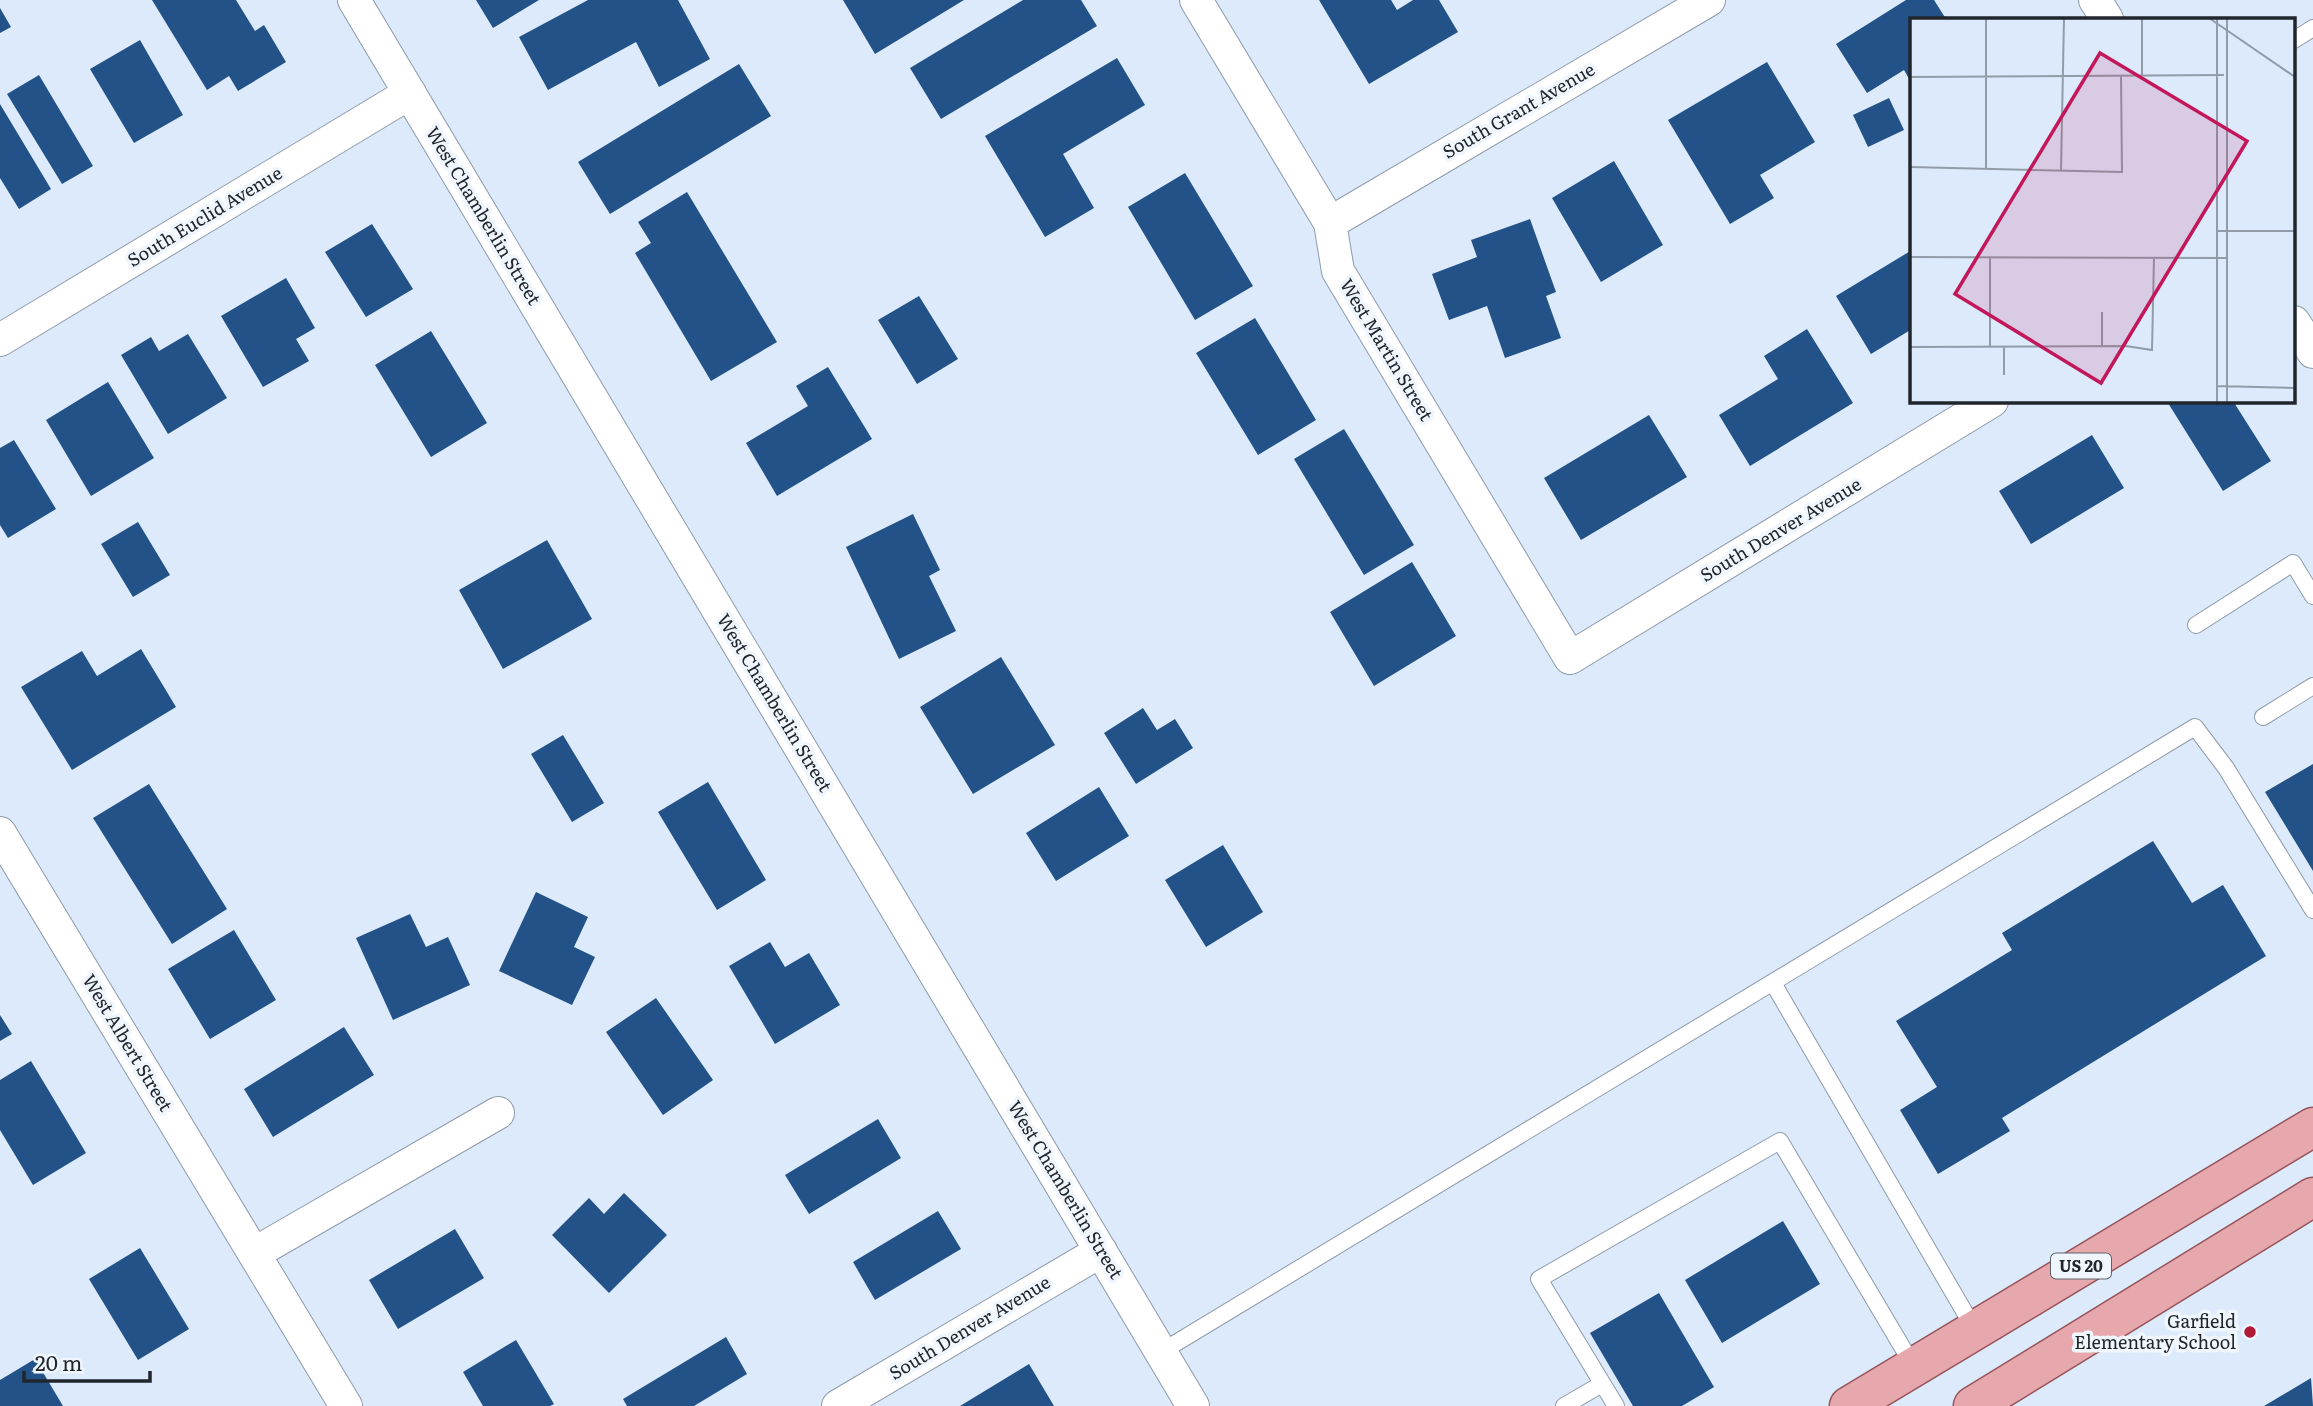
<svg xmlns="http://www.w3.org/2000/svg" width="2313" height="1406" font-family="Literata,serif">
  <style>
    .building { fill: #225288 }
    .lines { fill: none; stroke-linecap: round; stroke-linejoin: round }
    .service-casing { stroke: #8d9aa9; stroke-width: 18 }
    .minor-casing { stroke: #8d9aa9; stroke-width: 34 }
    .primary-casing { stroke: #97555b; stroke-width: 41 }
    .service { stroke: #fff; stroke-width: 16 }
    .minor { stroke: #fff; stroke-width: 32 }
    .primary { stroke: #e6a8ac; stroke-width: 38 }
    .poi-dot { fill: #af1a37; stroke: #f0f6fd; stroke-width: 2.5 }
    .labels { text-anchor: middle; stroke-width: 7; stroke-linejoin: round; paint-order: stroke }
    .shield { fill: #f0f6fd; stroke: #5f646b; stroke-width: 2 }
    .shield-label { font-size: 16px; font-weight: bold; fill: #21262c }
    .street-label { font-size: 18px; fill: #21262c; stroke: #f0f6fd }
    .poi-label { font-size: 18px; fill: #21262c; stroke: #f0f6fd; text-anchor: end }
    .inset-road { fill: none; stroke: #919ca8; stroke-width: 2 }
    .view { fill: #c2185b; fill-opacity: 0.15; stroke: #c2185b; stroke-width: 3.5 }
    .inset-edge { fill: none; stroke: #21262c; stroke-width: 3.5 }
  </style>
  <rect width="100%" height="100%" fill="#dceafb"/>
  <path class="building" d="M152 0H236L255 31 264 25 286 62 238 91 229 76 207 90Z
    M476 0H539L493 28Z
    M588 0H678L710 59 659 87 636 42 548 90 519 37Z
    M843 0H964L875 54Z
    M1023 0H1081L1097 26 941 119 910 68Z
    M1319 0H1391L1397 10 1413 0H1439L1458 32 1369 84Z
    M1906 0H1934L1946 19H1912V84L1904 70 1867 93 1836 44Z
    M0 8 11 27 0 33Z
    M140 40 183 115 134 143 90 69Z
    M1117 58 1145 105 1063 154 1094 208 1045 237 985 136Z
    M1767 62 1815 142 1760 175 1774 198 1730 224 1668 120Z
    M739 64 771 116 610 214 578 162Z
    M39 75 93 166 62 184 7 94Z
    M1889 98 1904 130 1868 147 1853 115Z
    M0 104 51 189 19 209 0 178Z
    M1614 161 1663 245 1601 282 1552 198Z
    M1185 173 1253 286 1195 320 1128 207Z
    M687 192 777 342 711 381 635 253 651 243 638 222Z
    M1530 219 1556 292 1546 296 1561 338 1505 358 1487 306 1449 320 1432 274 1477 257 1471 240Z
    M372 224 413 289 366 317 325 252Z
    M1912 250V329L1871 354 1836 296Z
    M286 278 315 328 296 339 309 361 263 387 221 316Z
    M919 296 958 359 917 384 878 320Z
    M1255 318 1316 420 1258 455 1196 353Z
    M1807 329 1853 403 1750 466 1719 415 1778 379 1764 356Z
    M431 331 487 423 431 457 375 365Z
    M188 334 227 398 168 434 121 355 151 337 159 351Z
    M828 367 872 439 777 496 746 443 808 406 796 386Z
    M108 382 154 458 91 496 46 420Z
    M2172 401H2233L2271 461 2223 491 2168 403Z
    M1649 415 1687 477 1581 540 1544 478Z
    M1344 429 1414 545 1364 575 1294 459Z
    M2092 435 2124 488 2031 544 1999 491Z
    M14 440 56 509 8 538 0 525V448Z
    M913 514 940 570 929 576 956 631 899 659 846 547Z
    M138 522 170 575 133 597 101 544Z
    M547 540 592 619 503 669 459 590Z
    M1412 562 1456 636 1374 686 1330 612Z
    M141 649 176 707 72 770 21 687 82 651 97 676Z
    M1001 657 1055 745 973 794 920 707Z
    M1143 708 1157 730 1175 719 1193 748 1136 784 1104 733Z
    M563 735 604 803 572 822 531 754Z
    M2313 764V871L2265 792Z
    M708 782 766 880 717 910 658 812Z
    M149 784 227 909 172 944 93 818Z
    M1099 787 1129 836 1056 881 1026 833Z
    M2153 841 2192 903 2223 885 2266 956 2002 1118 2010 1131 1938 1174 1900 1110 1937 1087 1896 1021 2012 950 2002 933Z
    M1223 845 1263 912 1206 947 1165 880Z
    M536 892 588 917 574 947 595 957 572 1005 499 971Z
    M410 914 426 947 448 937 470 985 393 1020 356 938Z
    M234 930 276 1000 210 1039 168 969Z
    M770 942 785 967 809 953 840 1005 775 1044 729 966Z
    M656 998 713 1080 663 1115 606 1032Z
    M0 1015 12 1034 0 1041Z
    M344 1027 374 1075 273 1137 244 1089Z
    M31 1061 86 1153 33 1185 0 1130V1080Z
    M878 1119 901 1158 809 1214 785 1175Z
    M624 1193 667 1235 609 1293 552 1235 589 1198 604 1214Z
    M938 1211 961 1249 875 1300 853 1262Z
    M1783 1221 1820 1284 1722 1343 1685 1280Z
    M455 1229 484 1278 398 1329 369 1280Z
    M140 1248 189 1329 138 1360 89 1279Z
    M1659 1293 1714 1387 1682 1406H1633L1590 1333Z
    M726 1337 747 1374 694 1406H627L623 1399Z
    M516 1340 554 1404 550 1406H483L463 1372Z
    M35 1359 63 1406H0V1380Z
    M1029 1364 1054 1406H960Z
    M2311 1378 2313 1406H2264Z"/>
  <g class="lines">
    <g class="service-casing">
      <path id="service" d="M2294 40 2313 28
        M2196 625 2293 563 2313 596
        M2263 717 2313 686
        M1773 983 1975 1330
        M1161 1352 2195 727 2226 768 2313 910
        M1564 1406 1602 1384
        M1616 1406 1539 1279 1780 1141 1914 1367"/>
    </g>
    <g class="minor-casing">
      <path id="minor" d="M354 0 1193 1406
        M1196 0 1330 223 1338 271 1570 658 1992 401
        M2095 0 2107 19
        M1330 223 1709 0
        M2294 322 2313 352
        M0 340 410 93
        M0 833 346 1406
        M255 1253 498 1113
        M838 1406 1101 1251"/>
    </g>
    <g class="primary-casing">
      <path id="primary" d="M1849 1406 2313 1127
        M1973 1406 2313 1197"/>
    </g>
    <use href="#service" class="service"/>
    <use href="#minor" class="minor"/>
    <use href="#primary" class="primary"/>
  </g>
  <circle class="poi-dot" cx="2250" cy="1332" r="7"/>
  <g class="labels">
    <rect class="shield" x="2051" y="1253.5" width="60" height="25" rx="5"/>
    <g class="shield-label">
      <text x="2081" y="1272">US 20</text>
    </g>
    <g class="street-label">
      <text transform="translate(1519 111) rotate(-30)" y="6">South Grant Avenue</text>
      <text transform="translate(483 216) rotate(59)" y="6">West Chamberlin Street</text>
      <text transform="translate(205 217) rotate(-31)" y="6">South Euclid Avenue</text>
      <text transform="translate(1386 350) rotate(59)" y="6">West Martin Street</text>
      <text transform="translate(1781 530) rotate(-31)" y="6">South Denver Avenue</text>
      <text transform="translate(774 703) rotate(59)" y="6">West Chamberlin Street</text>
      <text transform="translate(127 1043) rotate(59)" y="6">West Albert Street</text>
      <text transform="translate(1065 1190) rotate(59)" y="6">West Chamberlin Street</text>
      <text transform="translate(970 1328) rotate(-31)" y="6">South Denver Avenue</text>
    </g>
    <g class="poi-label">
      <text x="2236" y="1328">Garfield<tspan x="2236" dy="21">Elementary School</tspan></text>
    </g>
  </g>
  <g transform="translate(1910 18)">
    <rect width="385" height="385" fill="#dceafb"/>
    <path class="inset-road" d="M299 0 385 59M0 48V0M232 57V0M0 59 314 57M0 149 212 154 211 57M76 152V0M151 152 154 0M307 213H385M0 239 316 240M192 328V294M0 329 216 328 242 332 244 240M80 329V239M94 329V357M307 368 385 370M307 385V0M317 385V0"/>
    <path class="view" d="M190 35 337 123 191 365 45 276Z"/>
    <rect width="385" height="385" class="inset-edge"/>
  </g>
  <path d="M24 1371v10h126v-10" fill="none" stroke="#21262c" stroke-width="3.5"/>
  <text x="35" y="1371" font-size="21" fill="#21262c" stroke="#f0f6fd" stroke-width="5" paint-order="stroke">20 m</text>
</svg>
